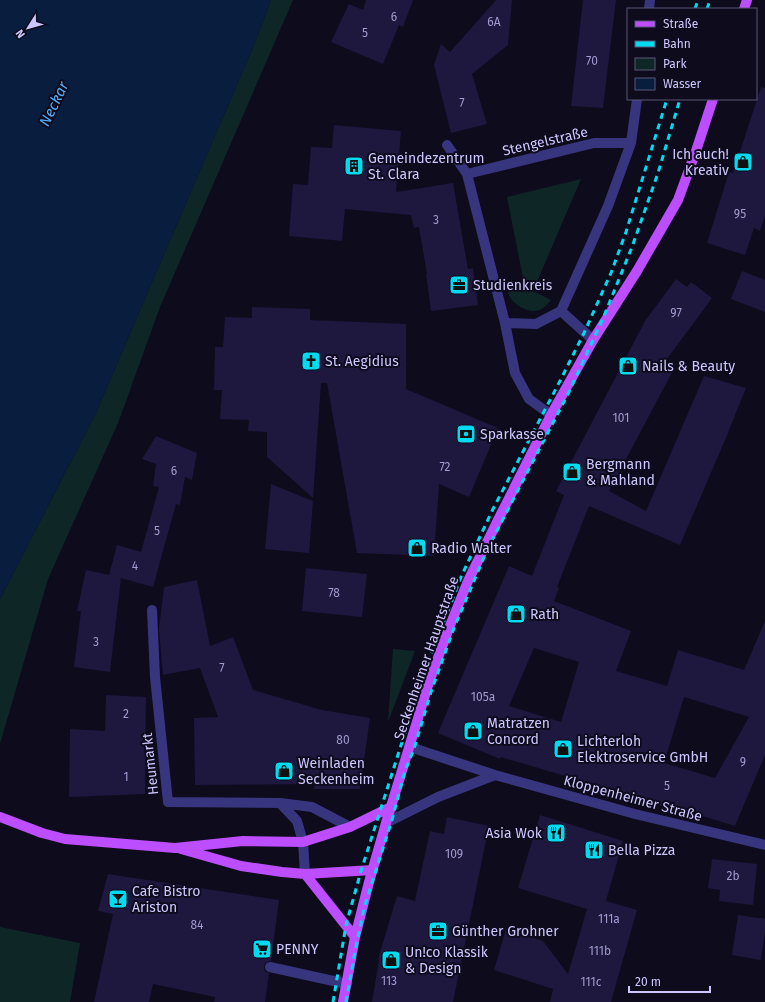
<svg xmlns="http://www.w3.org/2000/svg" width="765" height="1002" font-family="'Fira Sans',sans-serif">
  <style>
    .green { fill: #0e2726 }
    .water { fill: #091d3e }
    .building { fill: #1e173e; fill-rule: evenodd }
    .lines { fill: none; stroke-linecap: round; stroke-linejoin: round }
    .minor { stroke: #37357d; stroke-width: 10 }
    .major { stroke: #bc4eff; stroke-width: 10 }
    .rail { stroke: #00dbf2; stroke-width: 3; stroke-dasharray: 6 5; stroke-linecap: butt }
    .labels { text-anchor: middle; stroke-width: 4; stroke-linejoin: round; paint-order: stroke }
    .number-label { font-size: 12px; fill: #a19bcf }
    .street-label { font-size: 14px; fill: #cdc7ff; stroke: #0e0b1d }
    .poi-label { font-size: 14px; fill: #cdc7ff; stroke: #0e0b1d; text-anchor: start }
    .water-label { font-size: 15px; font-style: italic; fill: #55b1ff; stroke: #0e0b1d }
  </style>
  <rect width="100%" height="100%" fill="#0e0b1d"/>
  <path class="green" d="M271 0H293L160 307 118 423 48 579 0 744V599L95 415 254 45Z
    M581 179 533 291 551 300C544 309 537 314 525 309 520 307 515 304 512 300 510 298 509 294 508 292L525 288 507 197Z
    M393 649 415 651 388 722Z
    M0 927 80 943 70 1002H0Z"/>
  <path class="water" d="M0 0H271L254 45 95 415 0 599Z"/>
  <path class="building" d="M366 0H413L403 27 399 25 383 64 331 42 349 4 363 10Z
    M496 0H512L508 45 472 74 487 124 451 133 434 65 441 44 450 52Z
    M583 0H616L603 108 571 106Z
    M761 87 765 88V216L760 231 754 228 745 255 707 243 729 172 733 173Z
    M334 125 401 131 396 192 453 183 468 269 473 268 478 305 431 311 426 274H427L419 227 414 228 411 215 345 209 342 241 289 236 293 184 308 185 311 147 332 148Z
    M742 271 765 280V312L731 299Z
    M676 279 687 287 691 282 712 298 664 363 675 367 609 491 646 511 704 376 746 388 725 440 680 545 589 506 557 587 559 588 554 601 631 631 616 671 667 686 678 650 744 670 765 621V755L735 826 686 811V812L633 798V797L599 787V786L501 757 500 759 438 733 509 566 532 576 564 495 556 491 645 321ZM534 648 579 662 561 722 509 706ZM684 697 749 717 715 778 664 763Z
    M252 307 310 309V320L406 324V389L498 428 469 497 439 484 434 556 357 553 327 383H321L313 498 267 457V432L248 431 249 420 220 419 222 390H214L215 347H223L225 317 252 318Z
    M156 436 197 453 192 480 185 477 180 505 176 504 153 587 121 578 110 672 74 667 81 611H77L86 570 109 575 117 545 141 552 159 487 153 486 156 464 142 459Z
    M271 484 313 501 309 553 265 549Z
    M306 568 367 574 362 617 302 611Z
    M197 580 210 646 233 637 253 690 322 710 370 718 360 789H314L315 784 195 785 194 718 218 717 200 668 163 675 159 629 164 587Z
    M106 695 146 697 145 794 69 797 70 729 105 731Z
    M540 815 623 841 606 901 637 910 611 1002H550L553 989 494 970 506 929 543 941 568 974 587 909 518 888Z
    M447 817 489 826 453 1002H372L379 960 378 959 397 896 415 901 430 831 444 834Z
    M712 859 757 864 753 905 719 901 720 890 708 888Z
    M108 874 279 900 271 961 266 962 264 966 265 972 269 973 265 1002H214L215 997 153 984 149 1002H94L113 914 98 911Z
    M738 915 765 919V931L761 960 732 955Z"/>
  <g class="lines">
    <path class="minor" d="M649 9 650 0
      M447 145 467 174
      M561 311 608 206 631 143 637 99
      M561 311 593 340
      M505 323 536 324 561 311
      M551 415 529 399 515 373 505 323 467 174 594 143H631
      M152 610 155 677 168 802 280 803 312 807 350 827
      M410 747 495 775 635 814 765 845
      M280 803 297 821 303 842 305 874
      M386 823 438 797 495 775
      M270 967 347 984"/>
    <path class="major" d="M744 9 747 0
      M0 817 42 833 65 839 175 848 243 841 303 842 350 827 391 807
      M181 849 241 866 282 872 305 874 373 870
      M305 874 355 937
      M343 1002 355 937 369 882 386 823 429 682 449 628 468 581 498 520 551 415 593 340 637 271 678 200 696 151 713 99"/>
    <path class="rail" d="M695 9 698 0
      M707 9 710 0
      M333 1002 346 925 361 871 424 673 461 577 493 509 561 379 584 333 611 273 626 232 667 99
      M346 1002 354 957 364 908 392 820 405 771 414 749 431 692 454 628 488 548 569 392 604 316 632 247 658 173 680 99"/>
  </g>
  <defs>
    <g id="shop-square" transform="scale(1)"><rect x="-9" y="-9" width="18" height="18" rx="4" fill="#00dbf2" stroke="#0e0b1d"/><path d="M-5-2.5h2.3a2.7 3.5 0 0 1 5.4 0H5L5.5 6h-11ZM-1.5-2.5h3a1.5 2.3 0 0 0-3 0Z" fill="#111"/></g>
    <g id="building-square" transform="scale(1)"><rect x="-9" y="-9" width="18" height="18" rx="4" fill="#00dbf2" stroke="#0e0b1d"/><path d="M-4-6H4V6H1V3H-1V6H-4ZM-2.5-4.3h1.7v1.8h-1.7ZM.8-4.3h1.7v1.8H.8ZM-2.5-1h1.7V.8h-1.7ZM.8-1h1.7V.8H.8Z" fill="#111"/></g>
    <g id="office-square" transform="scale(1)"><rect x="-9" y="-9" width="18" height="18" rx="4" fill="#00dbf2" stroke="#0e0b1d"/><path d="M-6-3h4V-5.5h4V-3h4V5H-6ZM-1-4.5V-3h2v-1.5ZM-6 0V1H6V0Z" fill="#111"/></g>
    <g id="church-square" transform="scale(1)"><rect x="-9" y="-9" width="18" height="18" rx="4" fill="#00dbf2" stroke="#0e0b1d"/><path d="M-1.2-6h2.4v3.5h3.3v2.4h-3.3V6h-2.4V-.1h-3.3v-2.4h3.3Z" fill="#111"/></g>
    <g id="bank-square" transform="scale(1)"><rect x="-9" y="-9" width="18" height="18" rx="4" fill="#00dbf2" stroke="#0e0b1d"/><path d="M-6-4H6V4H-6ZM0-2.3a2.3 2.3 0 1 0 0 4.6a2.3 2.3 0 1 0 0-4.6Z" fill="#111"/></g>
    <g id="restaurant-square" transform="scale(1)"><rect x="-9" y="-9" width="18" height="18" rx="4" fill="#00dbf2" stroke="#0e0b1d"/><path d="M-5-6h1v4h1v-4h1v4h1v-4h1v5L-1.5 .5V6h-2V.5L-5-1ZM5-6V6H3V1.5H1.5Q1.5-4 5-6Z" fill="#111"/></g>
    <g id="bar-square" transform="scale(1)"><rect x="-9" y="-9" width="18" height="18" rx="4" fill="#00dbf2" stroke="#0e0b1d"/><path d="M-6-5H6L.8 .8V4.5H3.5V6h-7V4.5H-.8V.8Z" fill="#111"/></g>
    <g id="supermarket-square" transform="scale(1)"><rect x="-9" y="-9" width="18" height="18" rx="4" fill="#00dbf2" stroke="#0e0b1d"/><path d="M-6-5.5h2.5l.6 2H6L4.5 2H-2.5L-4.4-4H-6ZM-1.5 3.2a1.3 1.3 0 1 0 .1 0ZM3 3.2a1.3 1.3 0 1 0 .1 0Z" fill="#111"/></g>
  </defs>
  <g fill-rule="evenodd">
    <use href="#shop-square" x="743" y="162"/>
    <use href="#building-square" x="354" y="166"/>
    <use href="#office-square" x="459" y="285"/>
    <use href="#church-square" x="311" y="361"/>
    <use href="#shop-square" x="628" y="366"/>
    <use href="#bank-square" x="466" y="434"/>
    <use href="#shop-square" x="572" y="472"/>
    <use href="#shop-square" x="417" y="548"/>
    <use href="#shop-square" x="516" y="614"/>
    <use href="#shop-square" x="473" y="731"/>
    <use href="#shop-square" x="563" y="749"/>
    <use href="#shop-square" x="284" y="771"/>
    <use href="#restaurant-square" x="556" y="833"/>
    <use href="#restaurant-square" x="594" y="850"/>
    <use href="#bar-square" x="118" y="899"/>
    <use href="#office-square" x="438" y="931"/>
    <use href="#supermarket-square" x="262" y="949"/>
    <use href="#shop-square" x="391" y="960"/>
  </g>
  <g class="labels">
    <g class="number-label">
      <text x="394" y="21">6</text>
      <text x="494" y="26">6A</text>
      <text x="365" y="37">5</text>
      <text x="592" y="65">70</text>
      <text x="462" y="107">7</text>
      <text x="740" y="218">95</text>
      <text x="436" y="224">3</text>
      <text x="676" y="317">97</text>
      <text x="621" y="422">101</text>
      <text x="445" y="471">72</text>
      <text x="174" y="475">6</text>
      <text x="157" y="535">5</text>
      <text x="135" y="570">4</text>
      <text x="334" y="597">78</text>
      <text x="96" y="646">3</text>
      <text x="222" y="672">7</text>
      <text x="483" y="701">105a</text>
      <text x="126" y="718">2</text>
      <text x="343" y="744">80</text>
      <text x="743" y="766">9</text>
      <text x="126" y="781">1</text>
      <text x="667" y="790">5</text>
      <text x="454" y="858">109</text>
      <text x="733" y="880">2b</text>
      <text x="609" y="923">111a</text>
      <text x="197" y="929">84</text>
      <text x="600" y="955">111b</text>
      <text x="389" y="985">113</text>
      <text x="591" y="986">111c</text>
    </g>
    <g class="street-label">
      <text transform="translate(545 141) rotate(-13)" y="5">Stengelstraße</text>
      <text transform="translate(426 658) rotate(-71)" y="5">Seckenheimer Hauptstraße</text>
      <text transform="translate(150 764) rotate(-96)" y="5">Heumarkt</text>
      <text transform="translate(633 798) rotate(15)" y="5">Kloppenheimer Straße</text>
    </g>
    <g class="poi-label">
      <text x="729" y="159" text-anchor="end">Ich auch!<tspan x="729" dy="16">Kreativ</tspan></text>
      <text x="368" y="163">Gemeindezentrum<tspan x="368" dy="16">St. Clara</tspan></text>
      <text x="473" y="290">Studienkreis</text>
      <text x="325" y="366">St. Aegidius</text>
      <text x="642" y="371">Nails &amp; Beauty</text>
      <text x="480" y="439">Sparkasse</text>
      <text x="586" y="469">Bergmann<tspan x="586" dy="16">&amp; Mahland</tspan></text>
      <text x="431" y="553">Radio Walter</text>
      <text x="530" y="619">Rath</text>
      <text x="487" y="728">Matratzen<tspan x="487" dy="16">Concord</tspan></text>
      <text x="577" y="746">Lichterloh<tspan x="577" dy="16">Elektroservice GmbH</tspan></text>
      <text x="298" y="768">Weinladen<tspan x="298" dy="16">Seckenheim</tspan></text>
      <text x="542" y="838" text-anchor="end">Asia Wok</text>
      <text x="608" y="855">Bella Pizza</text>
      <text x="132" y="896">Cafe Bistro<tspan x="132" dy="16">Ariston</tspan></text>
      <text x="452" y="936">Günther Grohner</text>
      <text x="276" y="954">PENNY</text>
      <text x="405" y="957">Un!co Klassik<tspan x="405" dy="16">&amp; Design</tspan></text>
    </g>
    <g class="water-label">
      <text transform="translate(54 104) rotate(-64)" y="5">Neckar</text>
    </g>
  </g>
  <rect x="627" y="8" width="130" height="92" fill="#0e0b1d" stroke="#5a5677"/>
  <rect x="635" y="21" width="20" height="6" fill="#bc4eff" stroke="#5a5677"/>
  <text x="663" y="28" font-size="12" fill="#cdc7ff">Straße</text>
  <rect x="635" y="41" width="20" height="6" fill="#00dbf2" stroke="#5a5677"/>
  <text x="663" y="48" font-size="12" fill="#cdc7ff">Bahn</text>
  <rect x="635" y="58" width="20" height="12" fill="#0e2726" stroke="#5a5677"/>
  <text x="663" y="68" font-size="12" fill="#cdc7ff">Park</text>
  <rect x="635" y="78" width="20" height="12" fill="#091d3e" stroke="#5a5677"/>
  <text x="663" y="88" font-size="12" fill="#cdc7ff">Wasser</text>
  <g transform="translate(28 28) rotate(233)" stroke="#0e0b1d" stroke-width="3" paint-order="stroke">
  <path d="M0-3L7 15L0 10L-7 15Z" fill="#cdc7ff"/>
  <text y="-6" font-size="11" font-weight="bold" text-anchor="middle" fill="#cdc7ff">N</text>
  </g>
  <path d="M629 986v6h81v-6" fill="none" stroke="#cdc7ff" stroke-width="2"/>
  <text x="635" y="986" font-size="12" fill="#cdc7ff" stroke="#0e0b1d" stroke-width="3" paint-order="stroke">20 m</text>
</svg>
